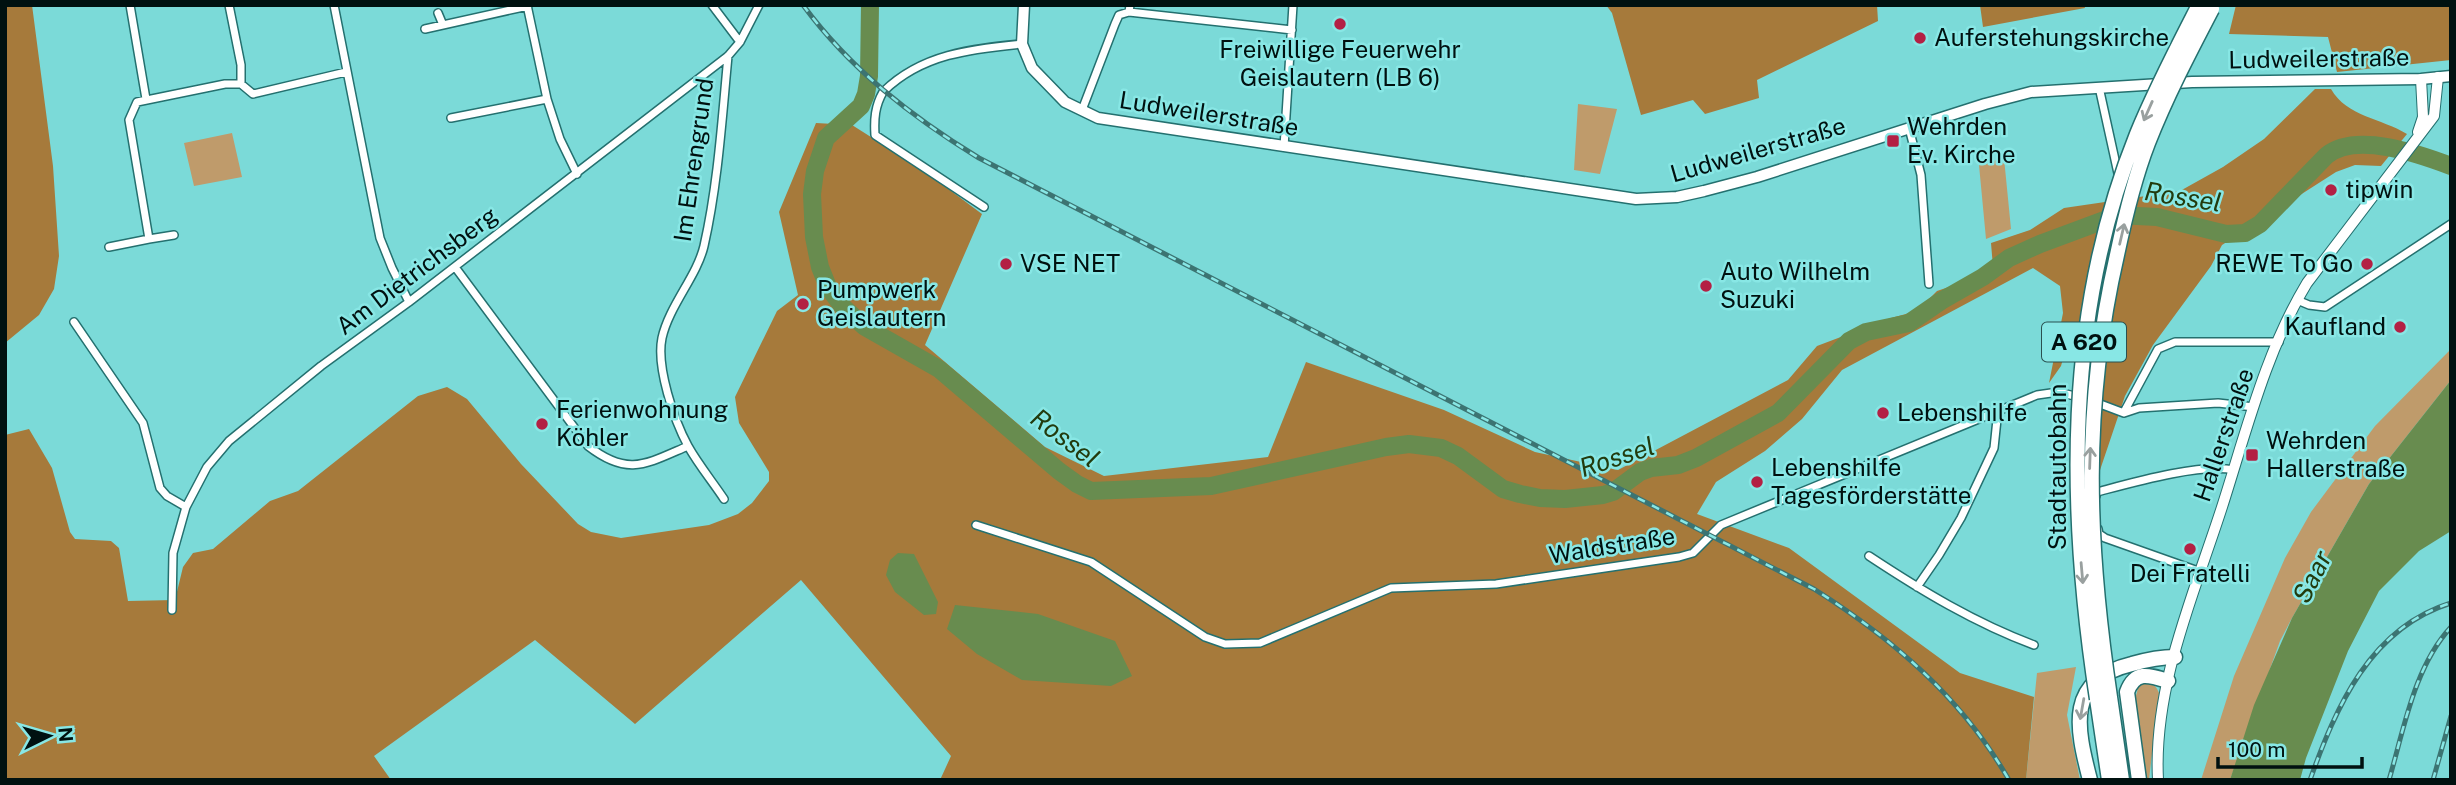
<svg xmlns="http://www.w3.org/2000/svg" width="2456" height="785" font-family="'Public Sans',sans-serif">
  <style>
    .green { fill: #bf9b6b }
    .forest { fill: #a67a3b }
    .water { fill: #688c4f }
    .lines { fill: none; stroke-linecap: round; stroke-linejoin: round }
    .river { stroke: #688c4f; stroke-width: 18 }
    .minor-casing { stroke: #24706f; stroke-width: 10 }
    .tertiary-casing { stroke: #24706f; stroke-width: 12 }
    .secondary-casing { stroke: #24706f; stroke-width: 13 }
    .motorway-casing { stroke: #24706f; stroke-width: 17 }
    .minor { stroke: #fff; stroke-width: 7 }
    .tertiary { stroke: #fff; stroke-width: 10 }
    .secondary { stroke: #fff; stroke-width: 10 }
    .motorway { stroke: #fff; stroke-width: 14 }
    .rail-casing { stroke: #3c7472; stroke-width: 5 }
    .rail { stroke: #88e7e5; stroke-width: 2.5; stroke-dasharray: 8; stroke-linecap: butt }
    .motorway-bridge-casing { stroke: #24706f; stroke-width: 17; stroke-linecap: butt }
    .motorway-bridge { stroke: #fff; stroke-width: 14 }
    .oneway { stroke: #99a09f }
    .poi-dot { fill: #b32044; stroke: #88e7e5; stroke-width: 2.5 }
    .labels { text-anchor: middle; stroke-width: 5; stroke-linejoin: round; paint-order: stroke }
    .shield { fill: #88e7e5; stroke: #295150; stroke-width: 2 }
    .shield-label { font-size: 23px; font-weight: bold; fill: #001110 }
    .poi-label { font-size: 24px; fill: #001110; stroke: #88e7e5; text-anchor: start }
    .street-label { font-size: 24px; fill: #001110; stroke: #88e7e5 }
    .water-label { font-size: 26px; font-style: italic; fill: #223b0e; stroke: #88e7e5 }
  </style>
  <rect width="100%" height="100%" fill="#7bdad8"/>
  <path class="green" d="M1578 104 1617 109 1600 174 1574 170Z
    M232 133 242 177 194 186 184 143Z
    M2004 158 2011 229 1986 239 1979 165Z
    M2451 349V380L2369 484 2292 618 2280 641 2230 780H2201L2234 676 2285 558 2311 512 2375 426Z
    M2076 667 2067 715 2080 780H2026L2037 673Z
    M2143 682C2152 683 2156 685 2159 693L2149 780H2147L2135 699 2139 685Z"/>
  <path class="forest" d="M5 5H32L53 166 59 256 54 289 39 315 5 343Z
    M1606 5H1877L1878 21 1757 80 1759 98 1705 114 1693 100 1641 115 1612 13Z
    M1980 5H2084L2085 8 1983 27Z
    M2236 5H2451V60L2337 72 2328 37 2229 34Z
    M2315 89H2331C2347 117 2381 118 2407 134L2381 166 2355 165 2336 172 2222 245 2211 266 2153 345 2125 396 2098 476 2103 376 2108 337 2070 334 2061 366 2049 383 2063 313 2060 286 2033 268 1842 370 1802 419 1765 451 1716 482 1697 514 1789 548 1960 673 2034 697 2026 780H940L951 756 801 580 635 724 535 640 374 756 391 780H5V435L29 429 52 468 70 532 75 539 111 541 119 548 128 601 175 600 183 567 193 553 213 549 270 501 298 491 418 396 447 387 467 399 521 464 578 524 591 532 621 538 709 525 738 514 752 503 769 481V472L739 423 735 397 777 311 798 295 779 212 816 123 852 125 923 170 982 214 925 345 1045 447 1104 476 1268 457 1306 362 1444 410 1535 452 1618 470 1788 380 1817 346 1891 318 1917 311 1937 291 1984 275 1993 267 1991 243 2030 230 2064 208 2180 191 2223 167 2264 139Z"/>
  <path class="water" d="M2451 380V531L2419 551 2379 591 2348 651 2306 758 2300 780H2230L2254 705 2292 618 2369 484Z
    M898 553 914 554 938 602 936 614 924 615 895 592 886 575 890 560Z
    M955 605 1038 614 1115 641 1132 676 1111 686 1022 680 977 654 947 629Z"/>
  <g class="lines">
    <path class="river" d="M870 5 869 76 866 94 861 106 826 138 815 171 812 194 814 237 820 267 828 287 844 308 865 327 939 369 1059 471 1077 484 1091 491 1211 486 1386 447 1409 444 1441 448 1458 456 1503 489 1520 494 1540 498 1565 499 1603 495 1613 492 1640 472 1651 468 1678 465 1696 458 1778 413 1849 341 1866 332 1909 323 1941 301 1983 277 2009 258 2040 244 2118 215 2157 217 2226 234 2245 233 2260 224 2326 156C2355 131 2419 154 2451 166"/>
    <g class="minor-casing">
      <path id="minor" d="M130 5 146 99
        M229 5 241 65V84
        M334 5 380 238 392 268 409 302
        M527 5 547 99 560 139 577 174
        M712 5 740 42
        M1129 12 1292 30
        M438 13 443 25
        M425 29 528 6
        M2099 87 2119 178
        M884 91C922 54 971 49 1022 44
        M883 92C875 106 874 119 875 135L984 207
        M1082 110 1115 24 1119 15 1129 12 1130 5
        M451 118 547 99
        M1909 128 1921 175 1929 284
        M1284 147 1293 5
        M149 239 174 235
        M109 247 149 239 129 120 137 102 225 84H241L253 94 346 72
        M455 267 588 446C628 477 646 464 688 446
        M2297 300 2309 305 2325 307 2451 224
        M74 322 143 423 160 488 167 496 186 507
        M2124 412 2158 349 2175 342H2279
        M2096 496 2097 492C2131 483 2200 463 2234 470
        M724 499C712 481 698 464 688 446 674 420 656 367 662 338 669 306 697 276 704 246 718 184 722 119 728 56
        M976 525 1091 562 1205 637 1225 644 1260 643 1391 588 1496 584 1679 557 1693 553 1721 525 2037 395 2058 392 2087 399 2124 413 2139 408 2218 403 2254 407
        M2098 529 2099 534 2105 538 2201 572
        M1869 556C1922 591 1975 623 2034 645
        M1917 587 1939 555 1961 518 1994 448 1998 410
        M172 610 173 553 186 507 207 467 229 441 321 366 409 302 728 56 740 42 759 5"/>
    </g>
    <g class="tertiary-casing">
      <path id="tertiary" d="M2418 132 2423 117 2421 79
        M2158 780C2153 686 2194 594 2222 507 2246 432 2266 351 2307 283L2434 116 2438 77"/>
    </g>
    <g class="secondary-casing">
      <path id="secondary" d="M1024 5 1022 44 1032 68 1065 102 1098 118 1636 199 1677 197 1704 191 1757 177 1985 104 2031 92 2192 82 2421 79 2451 76"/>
    </g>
    <g class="motorway-casing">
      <path id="motorway" d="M2110 697 2122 780
        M2097 699 2109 780
        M2090 780C2076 726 2066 680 2132 664 2146 660 2160 657 2175 657
        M2139 780 2127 692C2135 670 2149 675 2168 681"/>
    </g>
    <use href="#minor" class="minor"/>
    <use href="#tertiary" class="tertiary"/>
    <use href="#secondary" class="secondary"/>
    <use href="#motorway" class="motorway"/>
    <g class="rail-casing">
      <path id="rail" d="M803 5C850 69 912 117 979 158L1814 589C1893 639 1962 698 2009 780
        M2310 780C2336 707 2370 628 2451 603
        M2389 780C2404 729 2414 667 2451 627
        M2433 780 2451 716"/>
    </g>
    <use href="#rail" class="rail"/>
    <g class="motorway-bridge-casing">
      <path id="motorway-bridge" d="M2110 697C2087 544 2082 407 2117 255 2125 217 2134 179 2148 143 2166 97 2189 53 2212 9
        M2097 699C2068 510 2064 315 2137 134 2155 90 2177 48 2199 5"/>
    </g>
    <use href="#motorway-bridge" class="motorway-bridge"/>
  </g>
  <defs><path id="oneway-shaft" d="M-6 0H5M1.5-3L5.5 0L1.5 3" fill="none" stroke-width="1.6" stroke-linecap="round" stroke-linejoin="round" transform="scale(1.75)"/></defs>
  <g class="oneway">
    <use href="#oneway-shaft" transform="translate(2148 111) rotate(114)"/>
    <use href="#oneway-shaft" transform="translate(2122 234) rotate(-77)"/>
    <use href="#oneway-shaft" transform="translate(2090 458) rotate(-88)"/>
    <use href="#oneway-shaft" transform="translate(2082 573) rotate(85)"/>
    <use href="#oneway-shaft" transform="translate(2082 709) rotate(100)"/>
  </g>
  <g class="poi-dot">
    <circle cx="1340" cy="24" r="7"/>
    <circle cx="1920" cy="38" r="7"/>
    <rect x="1886" y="134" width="14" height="14" rx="3.5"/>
    <circle cx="2331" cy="190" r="7"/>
    <circle cx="1006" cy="264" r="7"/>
    <circle cx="2367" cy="264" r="7"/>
    <circle cx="1706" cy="286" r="7"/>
    <circle cx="803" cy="304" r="7"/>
    <circle cx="2400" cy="327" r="7"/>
    <circle cx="1883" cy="413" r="7"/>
    <circle cx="542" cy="424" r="7"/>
    <rect x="2245" y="448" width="14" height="14" rx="3.5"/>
    <circle cx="1757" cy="482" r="7"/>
    <circle cx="2190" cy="549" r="7"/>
  </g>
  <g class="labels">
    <rect class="shield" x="2042" y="322.5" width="84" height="39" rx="5"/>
    <g class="shield-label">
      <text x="2084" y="350">A 620</text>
    </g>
    <g class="poi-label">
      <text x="1934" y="46">Auferstehungskirche</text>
      <text x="1340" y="58" text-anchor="middle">Freiwillige Feuerwehr<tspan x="1340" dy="28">Geislautern (LB 6)</tspan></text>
      <text x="1907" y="135">Wehrden<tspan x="1907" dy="28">Ev. Kirche</tspan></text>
      <text x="2345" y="198">tipwin</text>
      <text x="1020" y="272">VSE NET</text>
      <text x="2353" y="272" text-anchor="end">REWE To Go</text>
      <text x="1720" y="280">Auto Wilhelm<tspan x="1720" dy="28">Suzuki</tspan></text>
      <text x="817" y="298">Pumpwerk<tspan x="817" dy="28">Geislautern</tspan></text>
      <text x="2386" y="335" text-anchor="end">Kaufland</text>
      <text x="556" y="418">Ferienwohnung<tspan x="556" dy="28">Köhler</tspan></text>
      <text x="1897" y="421">Lebenshilfe</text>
      <text x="2266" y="449">Wehrden<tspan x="2266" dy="28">Hallerstraße</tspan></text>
      <text x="1771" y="476">Lebenshilfe<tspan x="1771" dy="28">Tagesförderstätte</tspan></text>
      <text x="2190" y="582" text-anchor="middle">Dei Fratelli</text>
    </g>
    <g class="street-label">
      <text transform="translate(2319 59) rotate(-1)" y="8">Ludweilerstraße</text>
      <text transform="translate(1209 114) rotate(9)" y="8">Ludweilerstraße</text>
      <text transform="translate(1758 150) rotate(-16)" y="8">Ludweilerstraße</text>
      <text transform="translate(694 160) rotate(-82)" y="8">Im Ehrengrund</text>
      <text transform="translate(417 271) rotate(-37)" y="8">Am Dietrichsberg</text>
      <text transform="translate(2224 435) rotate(-71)" y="8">Hallerstraße</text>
      <text transform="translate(2058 467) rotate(-90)" y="8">Stadtautobahn</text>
      <text transform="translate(1612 546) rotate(-9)" y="8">Waldstraße</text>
    </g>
    <g class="water-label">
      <text transform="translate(2183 197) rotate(9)" y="9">Rossel</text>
      <text transform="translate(1065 438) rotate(37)" y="9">Rossel</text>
      <text transform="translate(1617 457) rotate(-18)" y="9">Rossel</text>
      <text transform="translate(2312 577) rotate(-63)" y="9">Saar</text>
    </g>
  </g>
  <rect width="2456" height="785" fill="none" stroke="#001110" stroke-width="14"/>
  <g transform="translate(49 736) rotate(85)" stroke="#88e7e5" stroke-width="5" paint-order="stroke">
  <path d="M0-5L12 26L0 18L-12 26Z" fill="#001110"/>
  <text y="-10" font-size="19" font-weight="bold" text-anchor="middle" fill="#001110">N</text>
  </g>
  <path d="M2218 757v10h144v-10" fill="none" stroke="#001110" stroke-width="3.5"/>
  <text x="2228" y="757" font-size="21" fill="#001110" stroke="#88e7e5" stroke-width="5" paint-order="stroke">100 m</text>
</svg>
